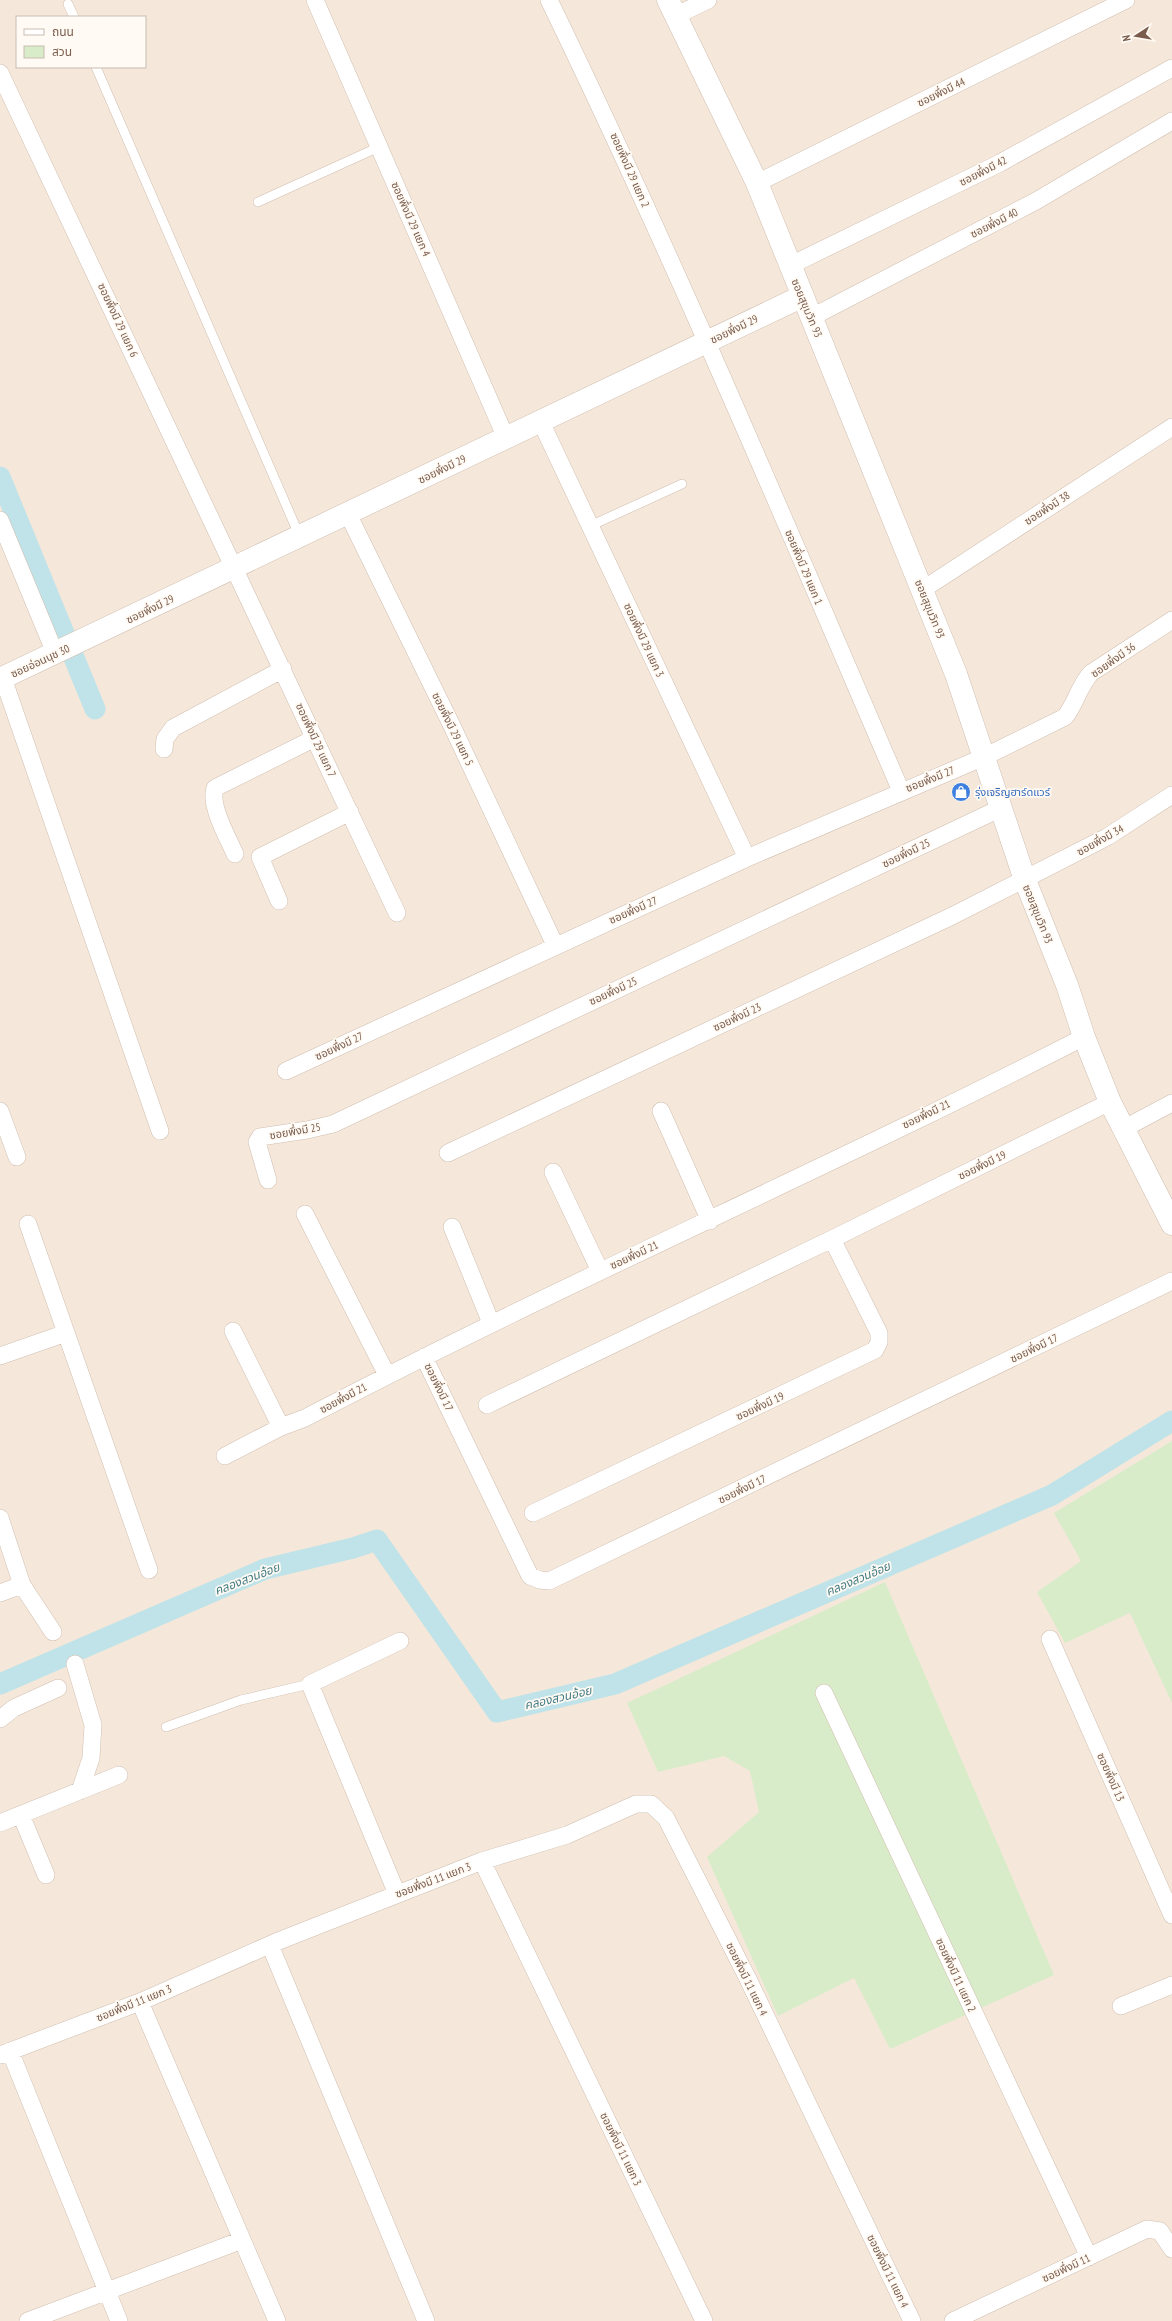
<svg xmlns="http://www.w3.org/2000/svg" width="1172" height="2321" font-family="'PT Sans Narrow','Noto Sans Thai',sans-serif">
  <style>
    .residential { fill: #f5e8da; fill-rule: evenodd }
    .green { fill: #d8ecc9 }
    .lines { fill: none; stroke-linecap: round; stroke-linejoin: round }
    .canal { stroke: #bfe3e8; stroke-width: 21 }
    .service-casing { stroke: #d1beb0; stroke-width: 10 }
    .minor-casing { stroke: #d1beb0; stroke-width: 18 }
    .tertiary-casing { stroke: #d1beb0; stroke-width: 23 }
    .service { stroke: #fff; stroke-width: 9 }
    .minor { stroke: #fff; stroke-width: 17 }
    .tertiary { stroke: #fff; stroke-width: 22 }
    .labels { text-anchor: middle; stroke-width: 3.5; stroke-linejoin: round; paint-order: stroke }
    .street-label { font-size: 11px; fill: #7a5c4d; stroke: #fffaf3 }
    .shop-label { font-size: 11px; fill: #366cbe; stroke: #fffaf3; text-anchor: start }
    .water-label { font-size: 12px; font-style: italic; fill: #437c86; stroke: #fffaf3 }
  </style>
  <rect width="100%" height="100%" fill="#fdf6ec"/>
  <path class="residential" d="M0 0H1172V2321H0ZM17 17H145V67H17Z"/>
  <path class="green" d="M1172 1441V1703L1130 1613 1065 1643 1037 1592 1081 1561 1054 1513Z
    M885 1582 1054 1975 890 2049 854 1978 778 2016 707 1857 759 1812 750 1771 724 1756 658 1772 627 1703Z"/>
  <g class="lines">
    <path class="canal" d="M0 477 95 709
      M0 1684 265 1569 353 1548 377 1540 497 1712 615 1684 1052 1495 1172 1421"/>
    <g class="service-casing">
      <path id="service" d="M68 4 74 17
        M96 67 300 537
        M258 202 379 147
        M590 526 682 484
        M166 1727 241 1700 310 1684"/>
    </g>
    <g class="minor-casing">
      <path id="minor" d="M315 0 506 438
        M549 0C675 260 787 526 901 791
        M675 16 708 0
        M0 73 397 913
        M757 183 1126 0
        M789 266 1000 163 1172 68
        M812 317 1036 201 1172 121
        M541 422 747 858
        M348 514 452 726 555 945
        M0 520 55 653
        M922 590 1172 427
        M3 678 160 1131
        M164 749 165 739 173 728 283 669
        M235 854C228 838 209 805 215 788L315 738
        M279 901 260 857 350 812
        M286 1071 747 858 984 757 1065 717C1076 703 1079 686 1091 673L1172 620
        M0 1111 17 1157
        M661 1111 710 1221
        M1123 1129 1172 1103
        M448 1153 952 916 1107 837 1172 795
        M553 1172 600 1271
        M268 1180 257 1142 260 1137 307 1130 333 1124 1001 808
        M305 1214 387 1375
        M28 1224 149 1570
        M452 1227 491 1323
        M233 1331 281 1427 305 1418C561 1284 827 1169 1084 1037
        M0 1356 66 1333
        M424 1357 530 1576 540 1580 549 1581 1172 1281
        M487 1405 832 1239 1110 1102
        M225 1456 281 1427
        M533 1513 875 1350 879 1342V1333L832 1239
        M0 1518 22 1585 0 1593
        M22 1585 53 1632
        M1050 1639 1172 1915
        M75 1664 93 1725 91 1758 80 1791
        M824 1693 1089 2257
        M0 1719 14 1708 58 1688
        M21 1815 46 1875
        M0 1823 119 1775
        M482 1861 567 1835 636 1804H651L666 1818 748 1979 912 2321
        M397 1894 310 1684 400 1641
        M270 1945 426 2321
        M140 2002 277 2321
        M1121 2006 1172 1985
        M10 2051 119 2321
        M0 2055 140 2002 276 1942 482 1861 704 2321
        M28 2321 242 2240
        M953 2321 1147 2229 1160 2231 1172 2249"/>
    </g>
    <g class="tertiary-casing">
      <path id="tertiary" d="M668 0 757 183 956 674 1025 880 1067 985 1084 1037 1110 1102 1172 1224
        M0 679 803 296"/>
    </g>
    <use href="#service" class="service"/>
    <use href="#minor" class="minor"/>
    <use href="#tertiary" class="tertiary"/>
  </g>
  <defs>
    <g id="shop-disc" transform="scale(1)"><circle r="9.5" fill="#3f7fe0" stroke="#fffaf3"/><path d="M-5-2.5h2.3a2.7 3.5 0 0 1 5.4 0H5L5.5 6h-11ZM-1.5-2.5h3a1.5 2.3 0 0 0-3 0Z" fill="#fff"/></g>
  </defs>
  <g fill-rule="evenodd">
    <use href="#shop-disc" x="961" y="792"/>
  </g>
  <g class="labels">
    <g class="street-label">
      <text transform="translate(941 92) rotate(-26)" y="4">ซอยพึ่งมี 44</text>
      <text transform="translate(630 170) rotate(66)" y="4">ซอยพึ่งมี 29 แยก 2</text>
      <text transform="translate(983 171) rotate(-27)" y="4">ซอยพึ่งมี 42</text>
      <text transform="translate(411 219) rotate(66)" y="4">ซอยพึ่งมี 29 แยก 4</text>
      <text transform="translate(994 223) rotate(-27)" y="4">ซอยพึ่งมี 40</text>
      <text transform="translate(807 308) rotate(67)" y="4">ซอยสุขุมวิท 93</text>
      <text transform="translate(118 320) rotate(65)" y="4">ซอยพึ่งมี 29 แยก 6</text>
      <text transform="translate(734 329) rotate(-26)" y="4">ซอยพึ่งมี 29</text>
      <text transform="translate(442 469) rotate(-26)" y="4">ซอยพึ่งมี 29</text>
      <text transform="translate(1047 508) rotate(-33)" y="4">ซอยพึ่งมี 38</text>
      <text transform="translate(804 567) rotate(67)" y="4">ซอยพึ่งมี 29 แยก 1</text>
      <text transform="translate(150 609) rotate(-26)" y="4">ซอยพึ่งมี 29</text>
      <text transform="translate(930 609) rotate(68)" y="4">ซอยสุขุมวิท 93</text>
      <text transform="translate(644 640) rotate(65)" y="4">ซอยพึ่งมี 29 แยก 3</text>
      <text transform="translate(1113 660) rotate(-35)" y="4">ซอยพึ่งมี 36</text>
      <text transform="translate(40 661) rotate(-25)" y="4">ซอยอ่อนนุช 30</text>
      <text transform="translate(453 729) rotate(64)" y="4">ซอยพึ่งมี 29 แยก 5</text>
      <text transform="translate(316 740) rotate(65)" y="4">ซอยพึ่งมี 29 แยก 7</text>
      <text transform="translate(930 779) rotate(-22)" y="4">ซอยพึ่งมี 27</text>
      <text transform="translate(1100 840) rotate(-29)" y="4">ซอยพึ่งมี 34</text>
      <text transform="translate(906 853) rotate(-26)" y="4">ซอยพึ่งมี 25</text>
      <text transform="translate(633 910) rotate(-24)" y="4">ซอยพึ่งมี 27</text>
      <text transform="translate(1038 914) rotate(68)" y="4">ซอยสุขุมวิท 93</text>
      <text transform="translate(613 991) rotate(-25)" y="4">ซอยพึ่งมี 25</text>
      <text transform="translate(737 1017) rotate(-25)" y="4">ซอยพึ่งมี 23</text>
      <text transform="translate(339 1046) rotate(-25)" y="4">ซอยพึ่งมี 27</text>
      <text transform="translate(926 1114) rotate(-26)" y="4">ซอยพึ่งมี 21</text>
      <text transform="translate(295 1131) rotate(-10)" y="4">ซอยพึ่งมี 25</text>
      <text transform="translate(982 1165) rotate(-26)" y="4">ซอยพึ่งมี 19</text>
      <text transform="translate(634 1255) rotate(-25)" y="4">ซอยพึ่งมี 21</text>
      <text transform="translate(1034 1348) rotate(-26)" y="4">ซอยพึ่งมี 17</text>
      <text transform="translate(439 1387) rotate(64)" y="4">ซอยพึ่งมี 17</text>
      <text transform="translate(343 1398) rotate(-28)" y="4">ซอยพึ่งมี 21</text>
      <text transform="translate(760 1406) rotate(-25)" y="4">ซอยพึ่งมี 19</text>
      <text transform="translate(742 1489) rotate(-26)" y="4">ซอยพึ่งมี 17</text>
      <text transform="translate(1111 1777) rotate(66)" y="4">ซอยพึ่งมี 13</text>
      <text transform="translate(433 1880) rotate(-21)" y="4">ซอยพึ่งมี 11 แยก 3</text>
      <text transform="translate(956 1975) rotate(65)" y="4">ซอยพึ่งมี 11 แยก 2</text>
      <text transform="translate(747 1979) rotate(64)" y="4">ซอยพึ่งมี 11 แยก 4</text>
      <text transform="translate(134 2003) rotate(-22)" y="4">ซอยพึ่งมี 11 แยก 3</text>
      <text transform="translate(621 2149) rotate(64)" y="4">ซอยพึ่งมี 11 แยก 3</text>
      <text transform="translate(1066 2268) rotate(-25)" y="4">ซอยพึ่งมี 11</text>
      <text transform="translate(888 2271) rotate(64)" y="4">ซอยพึ่งมี 11 แยก 4</text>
    </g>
    <g class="shop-label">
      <text x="975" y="796">รุ่งเจริญฮาร์ดแวร์</text>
    </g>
    <g class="water-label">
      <text transform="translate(247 1579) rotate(-21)" y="4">คลองสวนอ้อย</text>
      <text transform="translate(858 1579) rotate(-23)" y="4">คลองสวนอ้อย</text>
      <text transform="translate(558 1698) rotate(-13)" y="4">คลองสวนอ้อย</text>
    </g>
  </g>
  <rect x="16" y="16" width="130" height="52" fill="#fffaf3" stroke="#cabbb1"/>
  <rect x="24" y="29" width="20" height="6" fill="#ffffff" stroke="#cabbb1"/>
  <text x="52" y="36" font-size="12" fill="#7a5c4d">ถนน</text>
  <rect x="24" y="46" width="20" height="12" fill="#d8ecc9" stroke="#cabbb1"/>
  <text x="52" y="56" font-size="12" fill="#7a5c4d">สวน</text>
  <g transform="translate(1136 36) rotate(258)" stroke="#fffaf3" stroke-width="3" paint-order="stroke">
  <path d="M0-3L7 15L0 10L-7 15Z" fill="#7a5c4d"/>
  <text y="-6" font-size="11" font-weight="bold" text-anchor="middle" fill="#7a5c4d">N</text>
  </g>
</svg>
